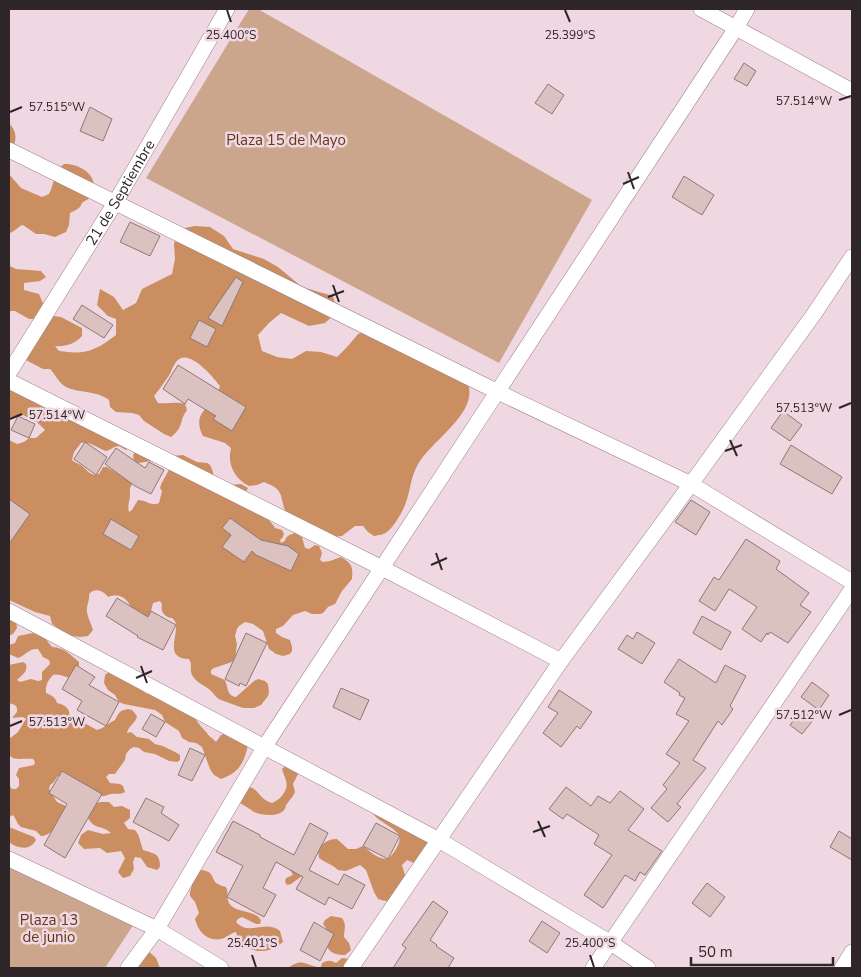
<svg xmlns="http://www.w3.org/2000/svg" width="861" height="977" font-family="'Nunito Sans',sans-serif">
  <style>
    .green { fill: #cca68c }
    .forest { fill: #cb8e61 }
    .building { fill: #dbc2c0; stroke: #8e7775 }
    .lines { fill: none; stroke-linecap: round; stroke-linejoin: round }
    .street-casing { stroke: #9a848c; stroke-width: 16 }
    .street { stroke: #fff; stroke-width: 15 }
    .ticks { fill: none; stroke: #2e2629; stroke-width: 2 }
    .labels { text-anchor: middle; stroke-width: 5; stroke-linejoin: round; paint-order: stroke }
    .park-label { font-size: 15px; fill: #623817; stroke: #f0d8e2 }
    .street-label { font-size: 15px; fill: #2e2629; stroke: #f0d8e2 }
    .ticks-label { font-size: 12px; text-anchor: middle; fill: #2e2629; stroke: #f0d8e2; stroke-width: 5; stroke-linejoin: round; paint-order: stroke }
  </style>
  <rect width="100%" height="100%" fill="#f0d8e2"/>
  <path class="green" d="M249 9H258L592 200 499 363 146 178Z
    M9 864 134 924 105 968H9Z"/>
  <path class="forest" d="M9 123C20 135 15 143 9 156Z
    M64 164C81 163 102 178 91 196 89 200 85 200 82 203 81 204 81 206 80 207 77 210 73 211 70 213L69 225 66 232 55 237 44 234H36L23 225C18 226 15 232 9 233V174L21 188 42 197 49 194C55 183 53 172 64 164Z
    M195 226 210 227 224 236 233 249 264 259 278 267 302 287 333 296 337 312 325 323 309 326 281 313 269 323 258 335 262 351 277 357 292 359 306 351 321 352 337 357 348 346 358 334 372 330 468 382C469 386 470 392 469 397 466 419 432 443 420 461 410 476 411 490 405 505 403 511 393 528 388 531 384 535 379 535 374 536L368 532 363 526H355L342 536 334 537 328 532 286 513C279 495 285 490 264 482L257 485 249 486C234 478 227 464 231 448L225 443 203 436C190 411 214 408 220 386 213 377 190 349 178 360 174 363 172 370 170 374 165 381 160 389 154 396L158 403C168 404 176 401 185 404L187 410C178 422 185 426 171 437L164 434 144 421 139 415 132 413 116 412 110 407 109 400C94 389 75 394 63 385 58 381 55 374 50 369H43L22 358 53 316 61 317 82 328V336C75 344 65 347 55 346L59 351C85 355 95 351 116 335V319L108 316 97 305 100 289 114 297 123 310 136 303 142 289 172 274 175 259 174 244 179 229Z
    M9 266 12 267 16 269 41 271 46 277 40 281 24 283V290L39 294 45 308 37 319H29L15 311H9Z
    M9 381 54 410 57 416 65 417 100 433 103 436 110 438 129 448 126 450 119 446C114 446 111 450 106 451 97 448 91 441 81 443L74 452 72 460C75 463 78 463 82 466 88 471 91 477 99 474L103 467H107L133 483C129 488 130 489 130 495 130 501 127 505 129 512L132 510 138 500C146 500 152 507 159 503L162 491 160 488C162 480 168 474 170 466L152 461 138 463 134 460 133 456 134 453 138 451 171 456 183 455 197 462 207 463 210 465 212 469 214 476 229 485 241 484 248 488 246 492 273 525 275 528 282 530 284 534 283 537 280 540 281 543 285 541C286 536 289 535 295 533L302 537 305 548 309 549 315 545 319 546 322 553 320 560 323 562 330 561 341 557C352 564 353 566 352 579L342 591 335 604 328 607 323 613 320 614H312L305 611 293 615 283 626 276 629V633L282 637 290 640 292 647V651L290 654 283 656 276 654 269 649 263 631 253 624 245 622 239 626 237 629 235 636 237 644 235 659 232 662 214 668 211 670V674L225 680C228 687 227 696 236 697L254 681 258 679 265 681 268 684 269 692 268 696 261 705 254 708H243L221 700C216 698 215 695 211 691 205 685 196 683 192 675 189 668 193 665 189 659 165 659 177 638 176 626 176 622 175 621 172 618 165 617 160 612 162 604L160 601 153 603 150 615 147 617 134 614C129 601 123 592 108 597 104 591 95 587 89 594 90 601 86 605 87 612 88 618 91 624 93 630L88 636 80 637 72 636 65 633 52 624 50 616 35 612 9 600V532L16 525 13 504 9 503V440L17 444 24 442 29 438H36L45 430 37 422 23 415 11 419 9 418Z
    M9 613 16 620 17 628 13 634 9 636Z
    M33 633 44 637 52 647C66 648 69 654 79 662V670L72 678C65 678 60 673 53 675 48 680 45 686 46 693 52 696 55 696 57 703 66 705 71 709 69 719L75 722H79L82 724H86L97 730C105 728 108 723 115 720 119 713 118 711 128 709L132 710 137 716C136 723 128 726 127 733L131 732 137 737 149 739 155 744 163 746 177 753 180 755V760L177 762 169 761 155 754 144 752 139 748 134 747 130 749 126 754 125 760 115 774H109L106 777 110 783 120 784 123 786 125 792C120 795 117 793 111 794 107 795 106 796 101 796L62 776H58L53 783 50 785 49 789 57 802 68 807C61 818 55 835 41 836L36 831 21 827 18 824 15 818 13 815 9 817V785L12 789H16L19 786V779L16 775 19 768 34 765 35 762 33 759C14 758 6 764 9 739L18 732 26 719 23 717 12 718 17 712V708L15 705 9 703V665L23 662 26 664C28 672 22 675 17 680L20 682 31 679 38 681 42 680V672L50 664 49 660 43 657 38 649C29 648 26 655 18 658L9 654V645L15 643 18 636Z
    M111 670 147 694 154 692 194 716C197 722 202 728 207 733 209 737 213 738 216 742L221 735 228 732 248 745C244 763 239 773 221 779L214 775 210 769 202 747 196 743 189 742 182 738 179 731 165 722 162 715 155 710 124 704 119 702 115 695 108 690 104 683 105 675Z
    M285 766 299 772 293 784 295 792 293 796 286 805C285 818 263 816 254 812 250 809 245 806 240 803L246 787C256 786 257 794 264 799 265 800 271 803 272 803 280 800 289 790 286 781 285 777 283 773 282 769Z
    M381 801C397 808 389 818 399 827 402 830 406 830 410 832 416 835 422 839 428 842V850L414 863 407 860 402 865 408 886C398 896 394 905 378 899L374 892 366 870 360 865 346 871 338 870C332 864 326 863 319 858L318 850C323 843 327 839 337 839L348 849H356L363 846C371 852 377 859 388 859 394 853 400 845 400 836 397 833 394 829 390 827 381 820 375 819 370 809Z
    M101 802H109L114 807 122 806 130 810V818L124 823 128 829 135 830C140 836 140 842 143 850 155 854 160 853 160 867L157 870 147 867 141 858 135 857 133 862 134 869 130 876 123 878 118 872 125 858 121 851 107 853 100 848 84 849 78 843 81 835 88 830 103 834 111 833C101 824 94 831 87 816L93 804Z
    M9 827 34 837 36 840C30 851 18 849 9 842Z
    M289 868 302 876 291 884 287 885 285 882 286 878 293 875Z
    M199 870C216 870 210 880 218 884 221 886 224 886 226 887 229 892 226 898 229 903 236 914 254 909 261 920L260 924H256L242 917 238 919 236 922C250 937 265 919 280 931L283 942C272 951 261 954 248 948 245 947 240 944 238 940 237 938 237 935 236 932 230 933 227 938 221 939 207 942 198 931 195 919L199 913 195 902 190 896V892L192 885 191 878Z
    M331 916 342 918C347 925 344 929 344 937L349 943 351 950 345 955C338 955 331 954 327 947L328 943V931L323 924 325 920Z
    M147 950 156 958 160 968H127C130 950 128 952 147 950Z
    M342 958 350 959 355 968H288C303 956 307 967 321 967L322 963C328 960 330 960 336 963Z"/>
  <path class="building" d="M744 63 756 71 747 86 734 79Z
    M548 84 564 95 552 114 535 103Z
    M90 107 112 119 103 141 80 131Z
    M684 176 714 195 702 215 672 197Z
    M130 222 160 236 150 256 120 242Z
    M236 277 243 282 222 326 208 318Z
    M82 305 113 325 104 338 73 319Z
    M199 320 216 329 207 347 190 338Z
    M178 365 246 407 232 431 213 419 216 416 188 399 185 404 163 389Z
    M783 411 802 425 790 441 771 428Z
    M18 416 35 424 29 438 11 430Z
    M85 442 107 457 96 475 74 459Z
    M791 445 842 477 832 494 780 464Z
    M116 448 145 468 149 462 164 470 151 494 135 486 105 464Z
    M9 499 30 514 9 544Z
    M691 500 710 512 696 535 675 522Z
    M230 518 261 540 288 546 299 554 291 571 256 555 252 551 244 562 222 547 231 535 222 528Z
    M111 519 139 536 131 550 103 534Z
    M746 539 780 561 776 569 809 593 800 605 811 612 788 643 770 632 768 635 767 633 761 642 742 629 757 607 729 589 715 611 699 601 714 577 719 580Z
    M117 598 148 617 151 611 176 625 163 650 137 637 138 636 106 616Z
    M702 616 731 632 721 650 693 633Z
    M637 632 655 643 642 664 618 649 627 635 633 639Z
    M246 633 267 643 246 686 240 683 239 686 225 679Z
    M679 659 716 683 725 665 746 676 730 706 733 709 722 725 718 721 693 760 706 768 677 804 681 807 668 822 651 808 667 789 663 785 680 763 666 754 689 721 676 714 685 698 679 695 680 693 664 682Z
    M76 665 95 677 89 685 119 702 106 726 77 710 82 701 62 689Z
    M812 682 829 695 819 710 801 697Z
    M341 688 369 700 360 720 333 707Z
    M559 690 592 712 580 729 577 726 561 747 543 733 558 713 548 707Z
    M801 710 814 719 802 734 790 725Z
    M151 714 165 722 156 737 142 729Z
    M190 748 205 755 192 781 178 775Z
    M62 771 102 794 65 858 44 845 67 804 49 793Z
    M566 787 591 806 598 796 610 803 620 791 644 809 628 830 662 851 645 875 640 872 635 881 625 875 603 908 584 895 612 855 594 844 599 835 567 814 563 819 549 809Z
    M146 798 164 807 161 813 179 825 169 841 133 822Z
    M233 821 260 835V837L294 855 310 823 328 833 309 870 338 885 344 874 365 885 352 909 329 897 325 905 296 889 303 877 276 862 263 888 276 895 264 917 227 897 243 866 216 852Z
    M376 823 400 836 388 859 363 846Z
    M839 831 852 839V860L830 847Z
    M707 883 725 897 710 917 692 903Z
    M433 901 448 912 430 940 437 945 436 946 454 958 448 968H393L406 948 402 945Z
    M542 921 560 933 547 953 529 941Z
    M314 922 334 934 320 961 300 950Z"/>
  <g class="lines">
    <g class="street-casing">
      <g id="street">
        <path d="M701 9 852 91"/>
        <path d="M9 150 498 392 691 484 852 582"/>
        <path id="s1" d="M9 373 115 203 227 9"/>
        <path d="M9 381 382 568 561 661"/>
        <path d="M9 611 439 840 611 943 648 968"/>
        <path d="M9 859 157 929 221 968"/>
        <path d="M128 968 157 929 265 746 736 28 747 9"/>
        <path d="M351 968 561 661 691 484 814 314 852 257"/>
        <path d="M593 968 852 589"/>
        <path d="M842 968 852 952"/>
      </g>
    </g>
    <use href="#street" class="street"/>
  </g>
  <path class="ticks" d="M227 10 231 22M565 10 570 22M839 100 851 96M10 112 22 107M628 172 634 189M623 184 639 177M333 285 339 302M328 297 344 291M839 408 851 403M10 419 22 414M730 440 737 456M725 451 742 445M436 553 442 570M431 565 447 558M141 666 147 683M136 678 152 671M839 715 851 710M10 726 22 721M538 821 545 837M533 832 550 826M252 955 256 967M590 955 594 967"/>
  <g class="labels">
    <g class="park-label">
      <text x="286" y="145">Plaza 15 de Mayo</text>
      <text x="49" y="925">Plaza 13<tspan x="49" dy="17">de junio</tspan></text>
    </g>
    <g class="street-label">
      <text dy="5" stroke="none"><textPath href="#s1" startOffset="212">21 de Septiembre</textPath></text>
    </g>
  </g>
  <g class="ticks-label">
    <text x="231" y="39">25.400°S</text>
    <text x="570" y="39">25.399°S</text>
    <text x="804" y="105">57.514°W</text>
    <text x="57" y="111">57.515°W</text>
    <text x="804" y="412">57.513°W</text>
    <text x="57" y="419">57.514°W</text>
    <text x="804" y="719">57.512°W</text>
    <text x="57" y="726">57.513°W</text>
    <text x="252" y="947">25.401°S</text>
    <text x="590" y="947">25.400°S</text>
  </g>
  <rect width="861" height="977" fill="none" stroke="#2e2629" stroke-width="20"/>
  <path d="M691 957v8h142v-8" fill="none" stroke="#2e2629" stroke-width="2.5"/>
  <text x="698" y="957" font-size="15" fill="#2e2629" stroke="#f0d8e2" stroke-width="4" paint-order="stroke">50 m</text>
</svg>
